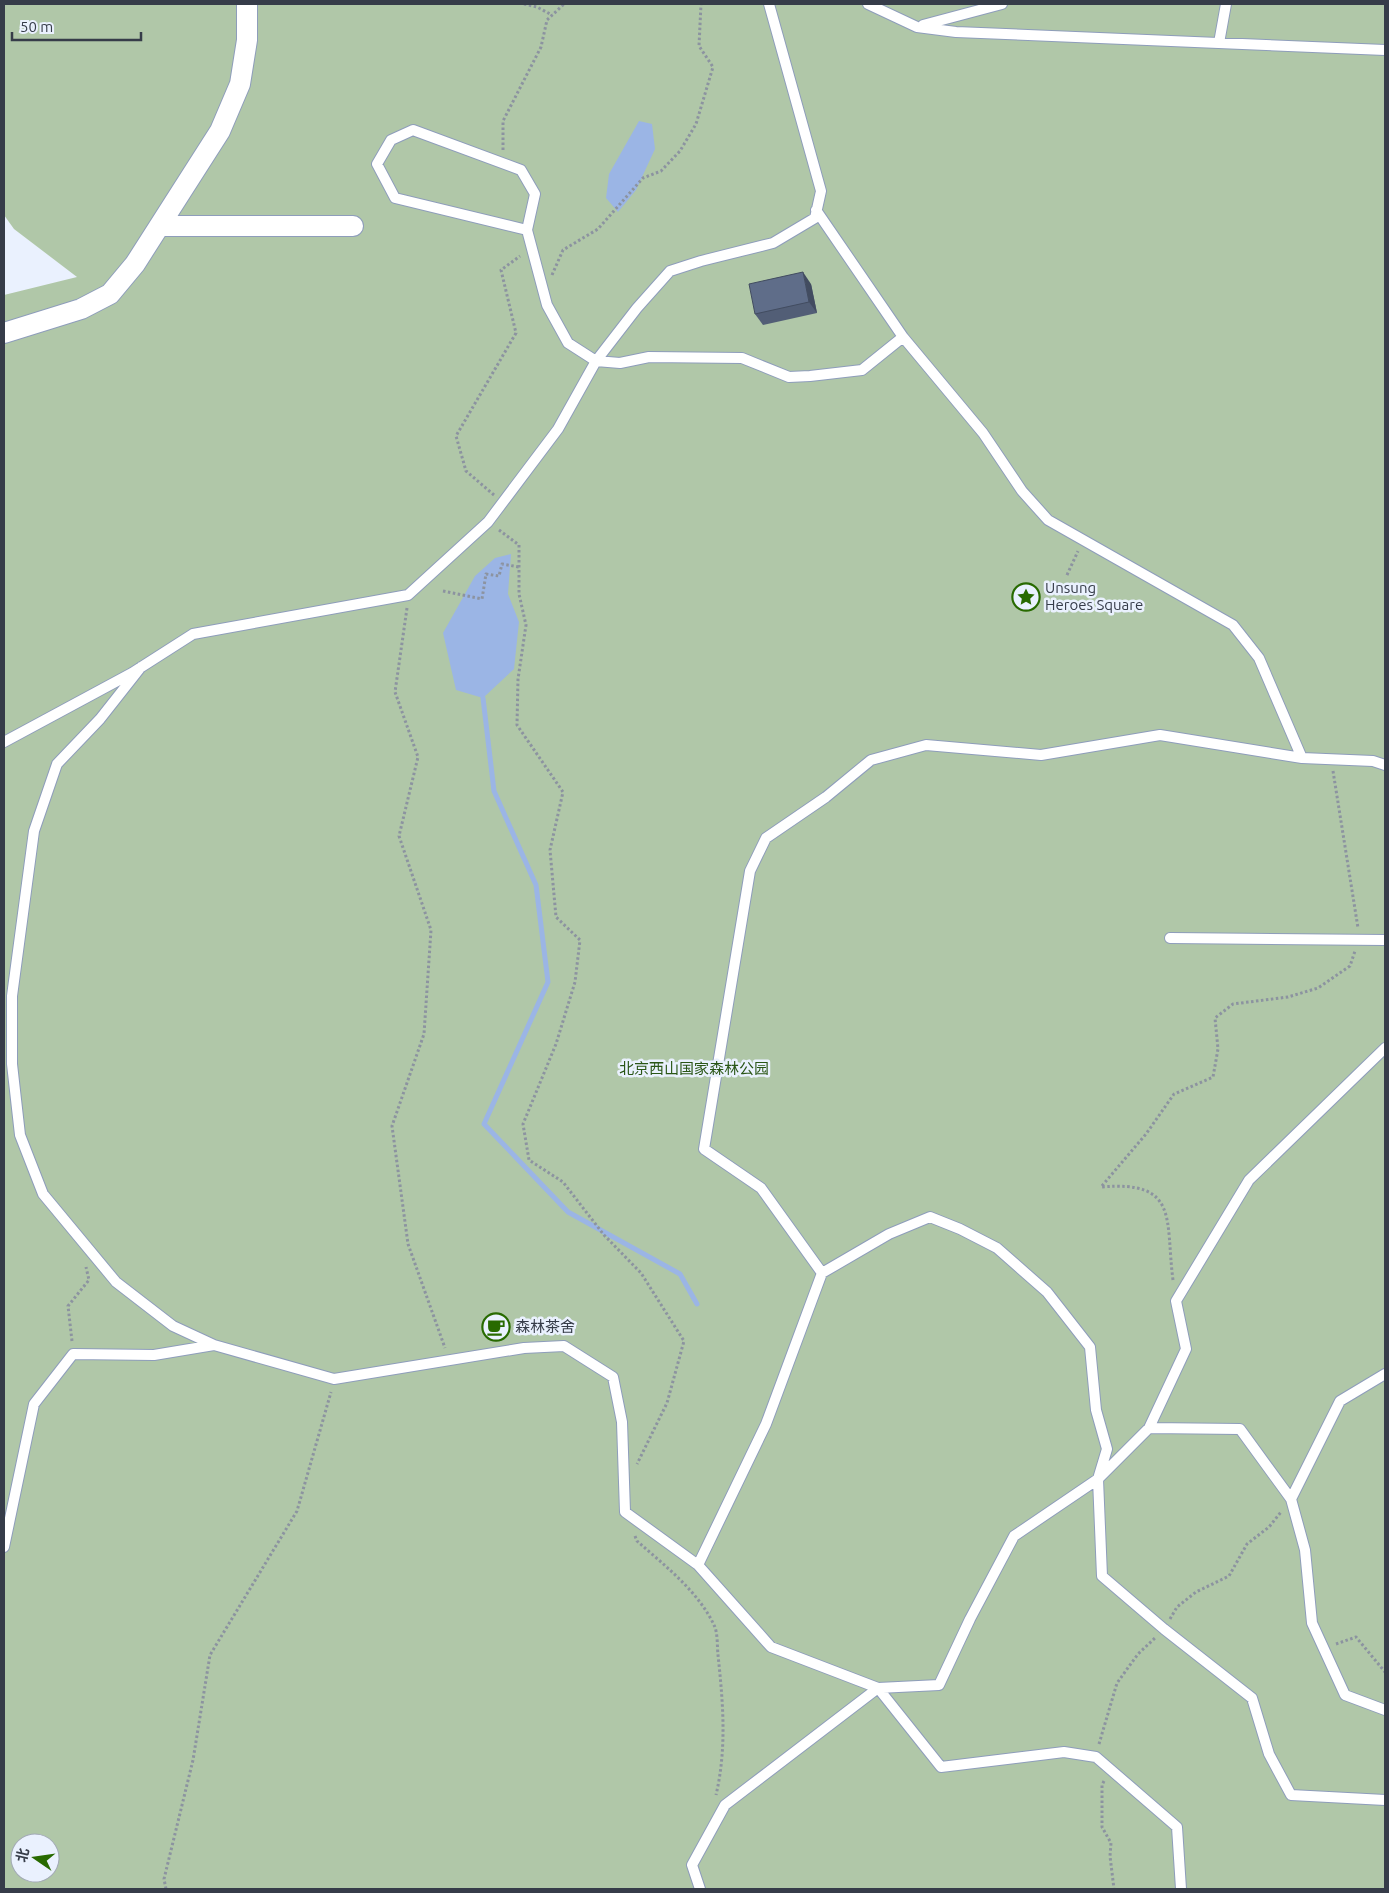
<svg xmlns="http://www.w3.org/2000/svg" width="1389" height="1893" font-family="Ubuntu,'Noto Sans SC',sans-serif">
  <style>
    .green { fill: #b0c7a8; fill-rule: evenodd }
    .water { fill: #9bb5e5 }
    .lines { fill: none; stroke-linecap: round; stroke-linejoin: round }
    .stream { stroke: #9bb5e5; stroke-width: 5 }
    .lane-casing { stroke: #8e9dbb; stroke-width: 12 }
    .street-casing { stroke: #8e9dbb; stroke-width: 22 }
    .path { stroke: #8c93a0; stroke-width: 3; stroke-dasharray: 2.5 2.5; stroke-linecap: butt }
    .lane { stroke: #fff; stroke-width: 10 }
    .street { stroke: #fff; stroke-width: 20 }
    .wall { fill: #525e76 }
    .shaded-wall { fill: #424c60 }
    .building { fill: #5f6d89; stroke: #424c60 }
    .labels { text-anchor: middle; stroke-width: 5; stroke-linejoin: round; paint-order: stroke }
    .poi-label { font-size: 15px; fill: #363c49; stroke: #eaf1fe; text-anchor: start }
    .park-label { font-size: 15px; fill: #2a5616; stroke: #eaf1fe }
  </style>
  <rect width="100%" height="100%" fill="#eaf1fe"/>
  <path class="green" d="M4 4H1385V1889H4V295L77 277 14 229 4 215ZM20 1843H50V1873H20Z"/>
  <path class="water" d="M639 121 652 124 655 149 636 190 618 212 606 198 609 174Z
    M511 554 508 594 519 622 514 669 483 698 456 690 443 633 475 576 495 558Z"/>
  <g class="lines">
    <path class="stream" d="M483 698 494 791 536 885 548 982 484 1124 568 1212 680 1274 697 1304"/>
    <g class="lane-casing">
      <path id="lane" d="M868 4 917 27 956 32 1385 50
        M923 25 1002 4
        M1219 43 1226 4
        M527 230 395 198 377 164 391 140 413 130 521 170 535 194 527 230 547 305 568 343 596 361 637 308 670 271 701 261 773 243 815 218 821 191 769 4
        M903 337 983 433 1022 491 1048 520 1233 625 1259 658 1302 758
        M141 667 100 719 57 764 34 831 12 996V1064L20 1135 43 1194 116 1282 173 1326 214 1345 334 1379 524 1348 564 1346 613 1377 622 1422 625 1512 698 1565
        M4 742 132 673 193 634 408 595 488 522 558 429 596 361 620 363 649 357 742 358 789 377 810 376 862 370 903 337 816 210
        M1385 765 1373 761 1302 758 1160 735 1041 755 926 745 871 760 826 797 766 838 750 871 704 1149 761 1188 822 1273 889 1234 930 1217 960 1229 997 1248 1047 1292 1090 1347 1096 1410 1107 1449 1098 1479 1102 1576 1164 1629 1252 1698 1269 1754 1291 1795 1385 1800
        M1170 938 1385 940
        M822 1273 766 1424 698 1565 771 1647 878 1688
        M1149 1428 1240 1429 1291 1499 1340 1401 1385 1374
        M1291 1499 1305 1550 1312 1623 1345 1695 1385 1710
        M4 1547 34 1404 73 1354 154 1355 214 1345
        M700 1889 692 1865 725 1805 878 1688
        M1181 1889 1177 1827 1096 1757 1064 1752 941 1767 878 1688 939 1685 970 1619 1014 1536 1098 1479 1149 1428 1186 1349 1176 1301 1249 1180 1385 1048"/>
    </g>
    <g class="street-casing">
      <path id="street" d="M160 226H353
        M4 333 81 309 110 294 135 264 220 131 240 84 247 40V4"/>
    </g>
    <path class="path" d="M524 4 537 7 552 15
      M503 150V121L541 47 547 20 564 4
      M552 275 563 250 598 229 643 178 661 171 680 151 696 124 713 67 699 46 701 4
      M494 495 466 471 456 436 516 333 501 270 520 256
      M499 530 519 545V594L526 625 518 679 517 725 563 792 550 850 556 917 580 940 575 982 556 1044 523 1124 529 1160 563 1182 604 1235 641 1273 684 1341 667 1403 637 1464
      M1067 575 1078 551
      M443 591 482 599 486 574 499 576 502 564 519 567
      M407 608 395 692 418 757 399 836 431 930 424 1034 392 1126 408 1244 445 1348
      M1333 771 1358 928
      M1173 1280C1165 1220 1180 1180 1101 1187L1146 1134 1174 1094 1213 1077 1218 1049 1215 1018 1233 1004 1288 997 1318 988 1350 966 1355 951
      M72 1341 68 1306 89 1280 86 1267
      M635 1536 637 1541C664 1565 698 1591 714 1625 718 1633 717 1646 718 1655 723 1702 727 1748 716 1795
      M1170 1619 1177 1607 1196 1592 1229 1576 1247 1544 1269 1527 1281 1512
      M1336 1644 1356 1637 1385 1672
      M1099 1744 1117 1683 1138 1654 1155 1638
      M1104 1781 1102 1785V1827L1111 1843 1110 1856 1114 1889
      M166 1889 164 1879 193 1760 210 1655 297 1511 331 1392"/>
    <use href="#lane" class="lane"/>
    <use href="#street" class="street"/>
  </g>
  <path class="wall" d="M811 284 817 313 763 325 755 314Z"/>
  <path class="shaded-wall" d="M803 272 811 284 817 313 809 302Z"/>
  <path class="building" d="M803 272 809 302 755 314 749 284Z"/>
  <defs>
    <g id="sight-ring" transform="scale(1.4375)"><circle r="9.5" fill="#eaf1fe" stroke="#286a00" stroke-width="1.5"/><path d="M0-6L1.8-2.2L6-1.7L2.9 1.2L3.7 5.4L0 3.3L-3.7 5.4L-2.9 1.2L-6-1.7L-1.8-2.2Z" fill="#286a00"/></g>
    <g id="cafe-ring" transform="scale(1.4375)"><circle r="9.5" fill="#eaf1fe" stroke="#286a00" stroke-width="1.5"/><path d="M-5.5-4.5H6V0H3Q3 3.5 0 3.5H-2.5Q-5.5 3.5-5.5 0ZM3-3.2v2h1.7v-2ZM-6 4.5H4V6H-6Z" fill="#286a00"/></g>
  </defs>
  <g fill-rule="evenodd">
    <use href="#sight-ring" x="1026" y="597"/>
    <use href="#cafe-ring" x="496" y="1327"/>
  </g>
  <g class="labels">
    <g class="poi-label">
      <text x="1045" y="593">Unsung<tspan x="1045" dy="17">Heroes Square</tspan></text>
      <text x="515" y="1332">森林茶舍</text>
    </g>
    <g class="park-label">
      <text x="694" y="1074">北京西山国家森林公园</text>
    </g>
  </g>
  <rect width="1389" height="1893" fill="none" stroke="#363c49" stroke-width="10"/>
  <g transform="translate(35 1858) rotate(283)"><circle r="24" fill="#eaf1fe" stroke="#a2a9b6"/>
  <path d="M0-4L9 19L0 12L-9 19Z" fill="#286a00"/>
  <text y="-8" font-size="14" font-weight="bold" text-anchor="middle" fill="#363c49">北</text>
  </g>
  <path d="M12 32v8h129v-8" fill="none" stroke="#363c49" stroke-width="2.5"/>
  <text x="20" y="32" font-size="15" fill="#363c49" stroke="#eaf1fe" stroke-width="4" paint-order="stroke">50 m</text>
</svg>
